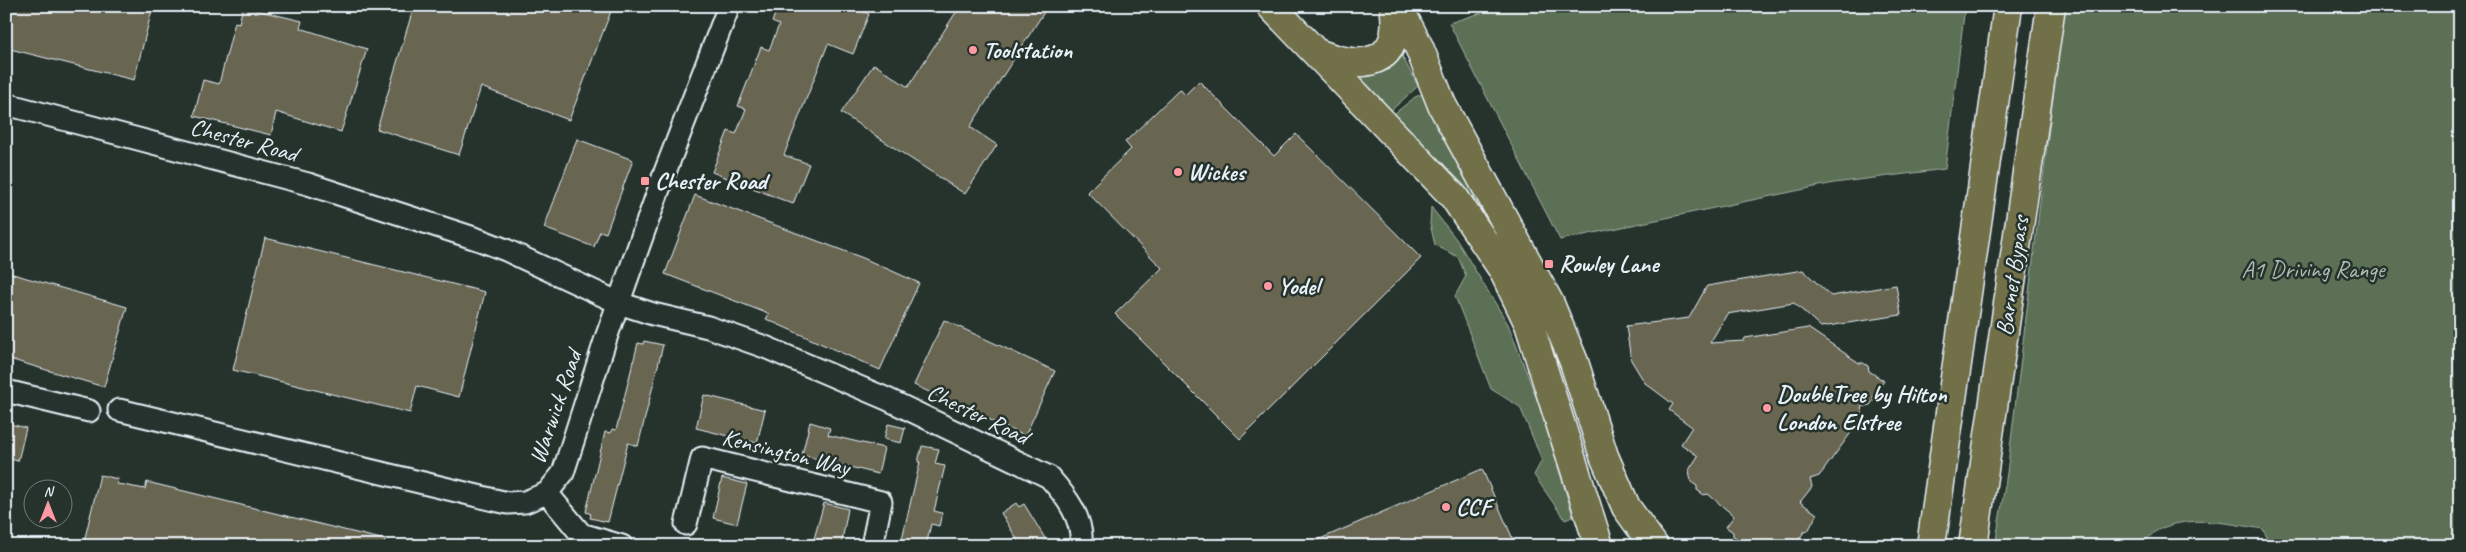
<svg xmlns="http://www.w3.org/2000/svg" width="2466" height="552" font-family="Caveat,sans-serif">
  <style>
    .green { fill: #5c7054; stroke: #a2b0a6 }
    .lines { fill: none; stroke-linecap: round; stroke-linejoin: round }
    .stream { stroke: #8ca0a9; stroke-width: 5.5 }
    .building { fill: #676551; stroke: #e8f1f8 }
    .minor-casing { stroke: #e8f1f8; stroke-width: 25 }
    .primary-casing { stroke: #e8f1f8; stroke-width: 31 }
    .trunk-casing { stroke: #e8f1f8; stroke-width: 31 }
    .minor { stroke: #26332d; stroke-width: 21 }
    .primary { stroke: #726f4a; stroke-width: 28 }
    .trunk { stroke: #726f4a; stroke-width: 28 }
    .poi-dot { fill: #ff9aa2; stroke: #26332d; stroke-width: 2 }
    .labels { text-anchor: middle; stroke-width: 5; stroke-linejoin: round; paint-order: stroke }
    .poi-label { font-size: 24px; font-weight: bold; fill: #e8f1f8; stroke: #26332d; text-anchor: start }
    .street-label { font-size: 24px; fill: #e8f1f8; stroke: #26332d }
    .park-label { font-size: 24px; fill: #b0bdb6; stroke: #26332d }
  </style>
  <rect width="100%" height="100%" fill="#26332d"/>
  <filter id="ink" filterUnits="userSpaceOnUse"><feTurbulence type="fractalNoise" baseFrequency=".02" numOctaves="2"/><feDisplacementMap in="SourceGraphic" scale="10" xChannelSelector="R" yChannelSelector="G"/><feConvolveMatrix kernelMatrix="1 2 1 2 8 2 1 2 1" color-interpolation-filters="sRGB"/></filter>
  <g filter="url(#ink)">
    <path class="green" d="M1503 6H1965L1945 169 1834 183 1560 240 1449 23Z
      M2064 6H2460V546H2271L2263 529C2230 524 2190 514 2158 530 2152 533 2146 541 2141 546H1995L2007 473Z
      M1400 52 1418 86 1386 115 1353 74Z
      M1427 92 1544 314 1533 317 1389 118 1415 97Z
      M1431 207 1456 239 1508 324 1539 405 1573 516 1565 520 1534 475 1542 460 1520 407 1491 389 1455 296 1466 276 1458 257 1435 245 1430 224Z"/>
    <g class="lines">
      <path class="stream" d="M1459 7 1462 6"/>
    </g>
    <path class="building" d="M6 6H153L134 80 6 48Z
      M414 6H613L569 120 481 87 459 155 377 129Z
      M778 6H850L869 14 853 54 828 44 784 155 809 164 793 204 712 172 728 131 736 134 746 109 738 106 761 47 769 50 779 25 772 22Z
      M960 6H1048L970 127 997 145 965 194 841 113 874 64 908 87Z
      M243 7 302 21 300 28 367 49 341 132 276 112 271 135 194 116 203 80 219 84 235 22 239 23Z
      M1199 81 1274 156 1296 134 1421 258 1240 439 1115 314 1162 268 1087 192 1131 149 1125 142 1180 89 1185 95Z
      M577 139 633 160 606 233 600 231 594 247 544 228Z
      M695 195 863 258 919 283 880 370 766 319 769 314 665 274Z
      M265 238 485 292 459 397 417 386 410 413 233 370Z
      M1803 270 1831 296 1896 285 1901 315 1821 327 1794 303 1727 314 1710 343 1744 341 1745 338 1808 328 1859 363H1863L1868 366 1869 371 1884 381 1873 397 1874 400 1870 405 1861 407 1863 416 1823 471 1819 476 1810 479 1812 487 1800 502 1817 514 1808 531 1804 532 1794 546H1752L1733 536V532L1726 527 1734 516 1708 494 1704 495 1697 490V486L1691 482 1689 470 1698 456 1681 444 1692 427 1669 410 1673 404 1645 383 1631 360 1626 326 1689 318 1707 286Z
      M6 272 127 307 104 387 6 358Z
      M944 320 1055 371 1025 436 914 385Z
      M644 341 663 345 638 446 628 443 608 522 590 518 591 514 586 512 605 432 611 433 612 429 616 430 638 343 643 344Z
      M704 395 765 410 757 443 696 428Z
      M810 422 830 428 828 435 884 448 878 474 802 455Z
      M6 423 26 428 18 461 6 458Z
      M888 424 905 428 901 443 884 439Z
      M922 446 939 449 935 464 945 466 934 511 942 513 939 526 931 524 926 546H913L901 543 920 462H918Z
      M1482 469 1516 546H1304Z
      M100 475 118 479 117 484 145 489 147 482 385 540 384 546H83Z
      M722 478 747 484 737 524 713 518Z
      M824 503 848 509 841 546H812Z
      M1016 503 1019 507 1024 504 1046 540 1036 546H1021L1001 513Z"/>
    <g class="lines">
      <g class="minor-casing">
        <path id="minor" d="M6 104 308 184 480 240 506 250 619 303 653 314 708 327 765 347 887 399 1049 477C1066 496 1084 519 1081 546
          M6 391 89 411
          M119 410 490 499 508 503 525 502 547 493 563 473 606 338 665 172 729 6
          M547 493 581 534 622 546
          M686 524 702 458 881 502 872 546"/>
      </g>
      <g class="primary-casing">
        <path id="primary" d="M1271 6 1454 197 1503 270 1529 324 1599 546
          M1398 6 1419 47 1442 105 1550 304 1574 362 1604 456 1626 507 1654 546
          M1317 53C1362 71 1404 66 1394 6"/>
      </g>
      <g class="trunk-casing">
        <path id="trunk" d="M1931 546 2008 6
          M1973 546 2051 6"/>
      </g>
      <use href="#minor" class="minor"/>
      <use href="#primary" class="primary"/>
      <use href="#trunk" class="trunk"/>
    </g>
  </g>
  <g class="poi-dot">
    <circle cx="973" cy="50" r="5"/>
    <circle cx="1178" cy="172" r="5"/>
    <rect x="640" y="176" width="10" height="10" rx="2.5"/>
    <rect x="1544" y="259" width="10" height="10" rx="2.5"/>
    <circle cx="1268" cy="286" r="5"/>
    <circle cx="1767" cy="408" r="5"/>
    <circle cx="1446" cy="507" r="5"/>
  </g>
  <g class="labels">
    <g class="poi-label">
      <text x="983" y="58">Toolstation</text>
      <text x="1188" y="180">Wickes</text>
      <text x="655" y="189">Chester Road</text>
      <text x="1559" y="272">Rowley Lane</text>
      <text x="1278" y="294">Yodel</text>
      <text x="1777" y="402">DoubleTree by Hilton<tspan x="1777" dy="28">London Elstree</tspan></text>
      <text x="1456" y="515">CCF</text>
    </g>
    <g class="street-label">
      <text transform="translate(244 140) rotate(15)" y="8">Chester Road</text>
      <text transform="translate(2012 276) rotate(-82)" y="8">Barnet Bypass</text>
      <text transform="translate(555 407) rotate(-71)" y="8">Warwick Road</text>
      <text transform="translate(978 414) rotate(26)" y="8">Chester Road</text>
      <text transform="translate(786 452) rotate(14)" y="8">Kensington Way</text>
    </g>
    <g class="park-label">
      <text x="2313" y="277">A1 Driving Range</text>
    </g>
  </g>
  <rect width="2466" height="552" fill="none" stroke="#26332d" stroke-width="25"/>
  <rect x="12" y="12" width="2441" height="527" fill="none" stroke="#e8f1f8" stroke-width="2" filter="url(#ink)"/>
  <g transform="translate(48 504)"><circle r="24" fill="#26332d" stroke="#747f7e"/>
  <path d="M0-4L9 19L0 12L-9 19Z" fill="#ff9aa2"/>
  <text y="-8" font-size="14" font-weight="bold" text-anchor="middle" fill="#e8f1f8">N</text>
  </g>
</svg>
